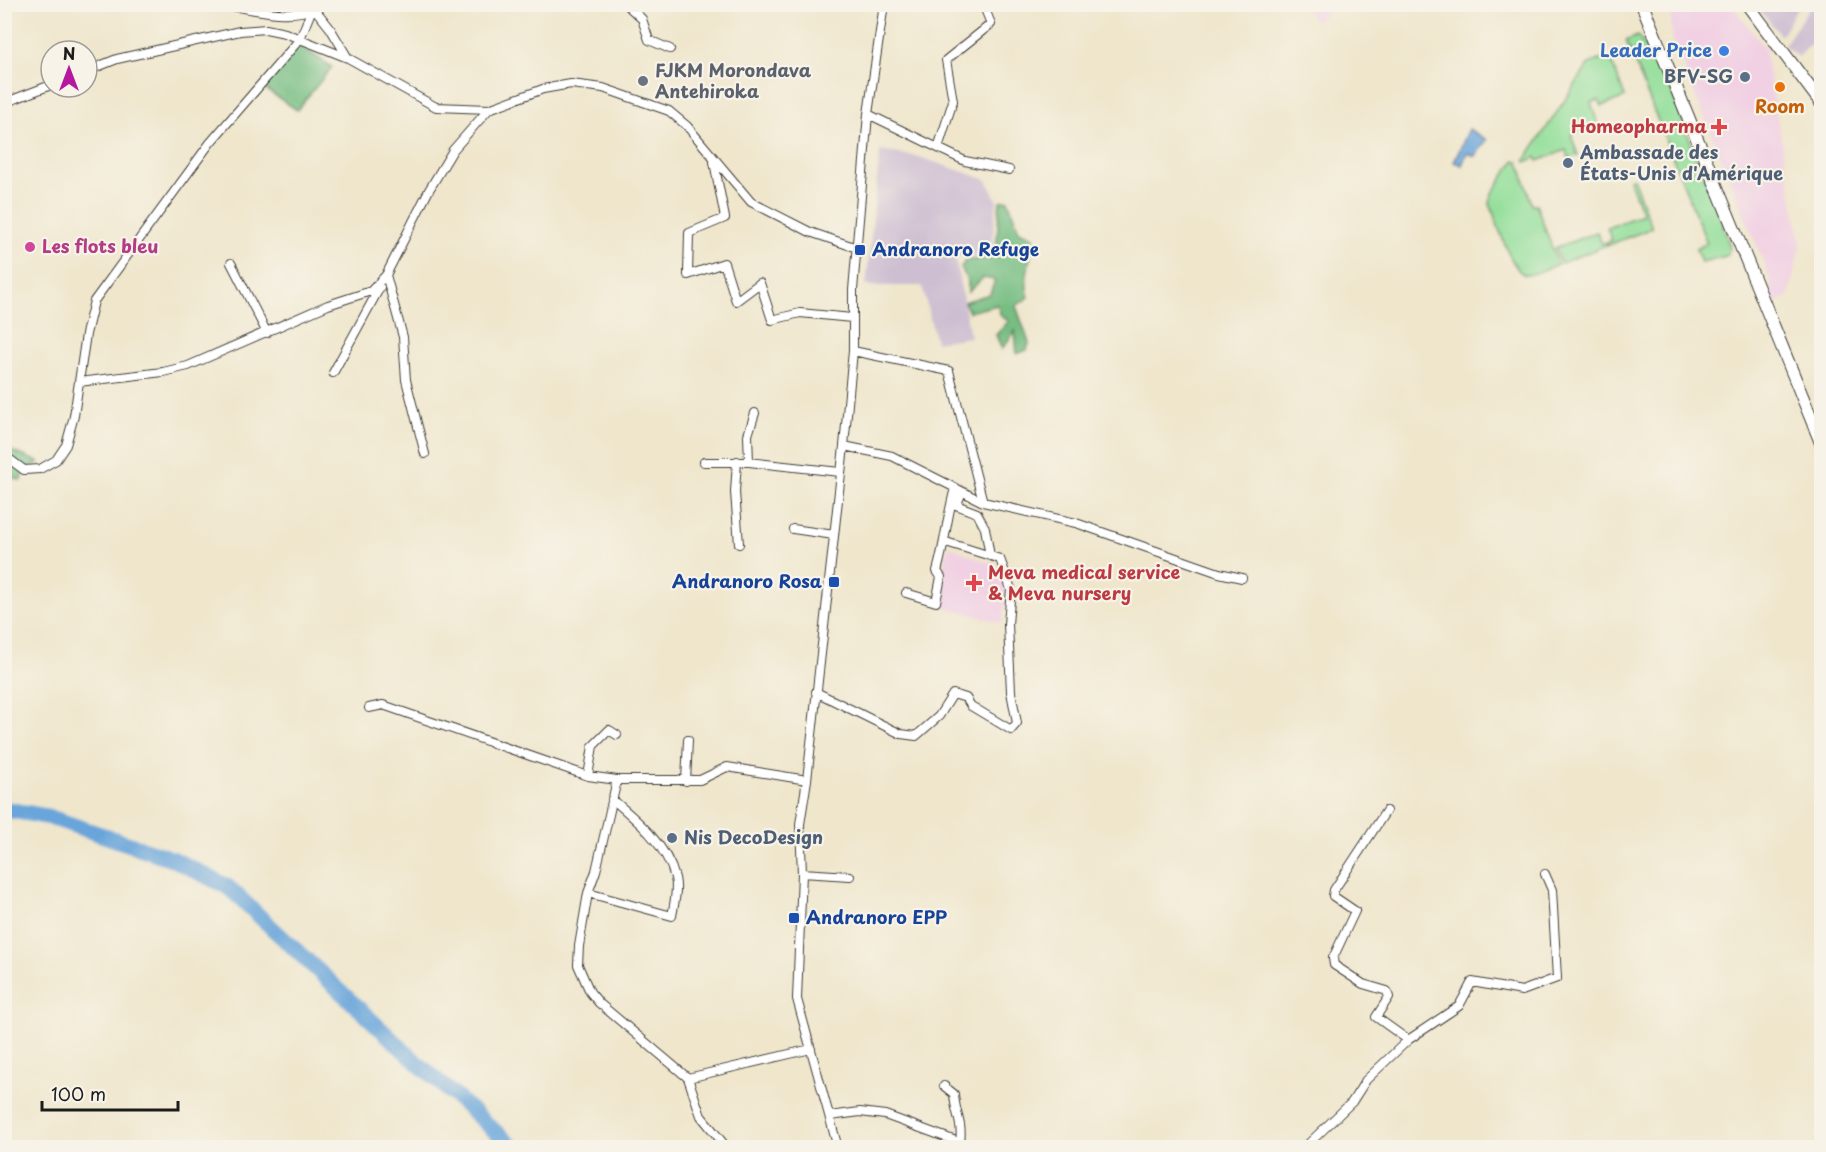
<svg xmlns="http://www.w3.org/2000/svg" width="1826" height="1152" font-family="'Playpen Sans',sans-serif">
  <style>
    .built { fill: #f1d0e3 }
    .industrial { fill: #cebed1 }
    .green { fill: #94df9b; stroke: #587e5c; stroke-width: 1.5 }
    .forest { fill: #77be83; stroke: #4a6d50; stroke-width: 1.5 }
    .water { fill: #69a5da; stroke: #42607b; stroke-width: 1.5 }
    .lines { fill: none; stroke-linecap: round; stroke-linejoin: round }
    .river { stroke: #69a5da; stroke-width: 16 }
    .street-casing { stroke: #3c3a36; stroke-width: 10 }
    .primary-casing { stroke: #3c3a36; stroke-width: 14 }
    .street { stroke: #fff; stroke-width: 8 }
    .primary { stroke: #fff; stroke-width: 12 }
    .shop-dot { fill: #3f7fe0; stroke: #f7f3e8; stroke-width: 2 }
    .service-dot { fill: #5c6f8a; stroke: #f7f3e8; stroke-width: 2 }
    .worship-dot { fill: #6b7280; stroke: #f7f3e8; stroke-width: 2 }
    .food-dot { fill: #e8710a; stroke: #f7f3e8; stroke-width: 2 }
    .health-dot { fill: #e0444e; stroke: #f7f3e8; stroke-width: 2 }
    .hotel-dot { fill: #d1479c; stroke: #f7f3e8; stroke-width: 2 }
    .transit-dot { fill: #1a4fb4; stroke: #f7f3e8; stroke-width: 2 }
    .labels { text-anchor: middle; stroke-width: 4.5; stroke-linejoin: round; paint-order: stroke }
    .shop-label { font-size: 18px; font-weight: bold; fill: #366cbe; stroke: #f7f3e8; text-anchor: end }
    .worship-label { font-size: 18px; font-weight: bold; fill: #5b616d; stroke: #f7f3e8; text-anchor: start }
    .service-label { font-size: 18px; font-weight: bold; fill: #4e5e75; stroke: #f7f3e8; text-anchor: start }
    .food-label { font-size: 18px; font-weight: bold; fill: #c56008; stroke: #f7f3e8 }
    .health-label { font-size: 18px; font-weight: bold; fill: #be3a42; stroke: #f7f3e8; text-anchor: end }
    .hotel-label { font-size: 18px; font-weight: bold; fill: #b23c85; stroke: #f7f3e8; text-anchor: start }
    .transit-label { font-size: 18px; font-weight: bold; fill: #164399; stroke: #f7f3e8; text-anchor: start }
  </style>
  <rect width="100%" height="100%" fill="#f7f3e8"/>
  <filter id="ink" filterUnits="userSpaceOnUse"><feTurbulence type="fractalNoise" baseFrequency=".0167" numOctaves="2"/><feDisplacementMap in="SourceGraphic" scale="12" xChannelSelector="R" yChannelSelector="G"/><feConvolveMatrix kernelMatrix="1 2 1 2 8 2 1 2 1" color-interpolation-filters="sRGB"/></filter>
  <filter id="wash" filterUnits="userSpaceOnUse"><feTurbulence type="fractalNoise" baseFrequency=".008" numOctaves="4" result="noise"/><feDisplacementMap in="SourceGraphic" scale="24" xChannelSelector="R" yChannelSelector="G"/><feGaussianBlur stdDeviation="1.35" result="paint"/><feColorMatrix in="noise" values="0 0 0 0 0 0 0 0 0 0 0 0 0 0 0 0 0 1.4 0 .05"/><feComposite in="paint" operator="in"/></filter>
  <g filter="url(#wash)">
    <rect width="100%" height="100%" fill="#efe6cc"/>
    <path class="built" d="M1302 5H1333L1316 22Z
      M1677 5H1732L1767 51 1765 54 1801 243 1788 297 1776 302 1770 301V279L1765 266 1673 40 1670 10Z
      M949 546 986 562H995L1007 590 1002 623 939 606 945 576 941 571Z"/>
    <path class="industrial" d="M1756 5H1799L1781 36Z
      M1811 5H1821V34L1798 57 1784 46Z
      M880 151 919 157 987 180 997 201 990 257 955 256 970 337 936 342 922 286H866Z"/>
    <path class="green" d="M1638 36 1665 76 1722 222 1730 248 1726 256 1701 262 1696 249 1707 243 1626 41Z
      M1604 58 1606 61 1611 60 1625 97 1602 106 1599 100 1591 103 1598 124 1571 135 1578 155 1569 158 1566 150 1538 161 1536 157 1526 162 1525 160 1589 64Z
      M1515 160 1519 162 1532 205 1536 204 1558 264C1549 267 1536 275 1526 275 1511 273 1496 218 1490 204L1492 193Z
      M1633 178 1652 228 1608 245 1607 242 1612 240 1607 228 1643 214 1629 179Z
      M1597 232 1602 244 1605 242 1607 245 1561 263 1555 248Z"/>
    <path class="forest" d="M298 45 332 67 297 110 262 87Z
      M1008 200 1019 231 1034 237C1032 256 1022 279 1029 297L1016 306 1029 343 1027 350 1017 354 1015 331 1002 349 996 335 1009 321 1001 316 997 305 969 312 964 302 990 294 995 280 983 278 968 292V282L961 267 966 260 990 259 996 250 1000 201Z
      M4 448 39 462 24 470 21 480 5 476Z"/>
    <path class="water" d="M1469 129 1487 140 1475 156 1467 153 1462 165 1454 162Z"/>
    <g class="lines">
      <path class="river" d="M4 809 49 817 173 859 228 887 412 1058 514 1148"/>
    </g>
  </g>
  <g filter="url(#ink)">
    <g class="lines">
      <g class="street-casing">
        <path id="street" d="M220 4C248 8 288 20 314 8
          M626 4 642 19 649 40 670 49
          M735 4H745
          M796 4H799
          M983 4 991 24 946 60 953 101 938 148 965 161 1009 170
          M314 8 330 28 348 58
          M87 71 117 59 240 31 266 29 285 33 348 58 436 107 489 109 543 89 571 84 603 88 669 111 687 126 751 202 810 232 857 248
          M4 103 51 85
          M868 114 938 148
          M714 162 725 218 689 233 688 275 724 263 736 301 760 283 772 320 800 313 852 318
          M231 263 267 333
          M386 275 403 337 406 380 425 454
          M853 351 949 371 983 502
          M333 373 380 287
          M79 382 163 372 188 366 328 305 371 291 386 275 429 190 453 150 489 109
          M844 446 892 456 983 502 1076 523 1219 573 1242 578
          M4 455 24 470 40 469 56 460 66 445 74 416 86 334 94 301 210 143 300 39 314 4
          M737 461 735 492 739 544
          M704 462H749L840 472
          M749 462 748 435 755 413
          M955 488 960 497 956 505 977 513 985 528 990 556
          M793 529 834 535
          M906 593 936 602 941 577 937 571C945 544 947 516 955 488
          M816 692 901 734 916 736 939 716 953 694 966 698 971 706 1011 730 1017 723 1011 692 1008 624 1011 589 1000 559 946 542
          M369 708 383 705 588 776 617 780H700L727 767 807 780
          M588 776 593 746 609 730 617 735
          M617 780 596 871 588 893 579 946 578 965 590 992 599 1003 688 1078 701 1116 727 1148
          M686 781 688 740
          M1386 811 1334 890 1333 896 1355 911 1333 958 1334 965 1363 984 1387 991 1389 997 1376 1017 1408 1040
          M802 873 850 876
          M588 893 672 916C674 904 678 890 675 878 667 845 637 820 612 799
          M688 1078 811 1049
          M944 1086 954 1094C955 1114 963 1122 960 1142
          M830 1116 860 1112 885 1115 975 1148
          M838 1148 797 999 802 873 800 824 807 780 844 446 853 351V290L868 114 884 4
          M1304 1148 1352 1102 1366 1080 1408 1040 1459 1006 1472 982 1522 991 1557 978 1552 890 1545 874"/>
      </g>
      <g class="primary-casing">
        <path id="primary" d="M1642 4 1822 445
          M1747 4 1822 104"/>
      </g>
      <use href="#street" class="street"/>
      <use href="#primary" class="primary"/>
    </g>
  </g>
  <circle class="shop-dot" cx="1724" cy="51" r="6"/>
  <g class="service-dot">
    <circle cx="1745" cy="77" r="6"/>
    <circle cx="1568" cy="163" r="6"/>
    <circle cx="672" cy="838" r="6"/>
  </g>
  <circle class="worship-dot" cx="643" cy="81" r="6"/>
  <circle class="food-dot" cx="1780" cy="87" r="6"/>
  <g class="health-dot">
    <path d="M1716 118h6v6h6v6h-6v6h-6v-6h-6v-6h6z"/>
    <path d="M971 574h6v6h6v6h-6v6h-6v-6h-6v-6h6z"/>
  </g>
  <circle class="hotel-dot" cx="30" cy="247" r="6"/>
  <g class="transit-dot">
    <rect x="854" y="244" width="12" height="12" rx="3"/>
    <rect x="828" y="576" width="12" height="12" rx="3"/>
    <rect x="788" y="912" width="12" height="12" rx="3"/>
  </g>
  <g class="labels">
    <g class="shop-label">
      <text x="1712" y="57">Leader Price</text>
    </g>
    <g class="worship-label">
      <text x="655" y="77">FJKM Morondava<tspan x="655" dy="21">Antehiroka</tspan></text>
    </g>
    <g class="service-label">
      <text x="1733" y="83" text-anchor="end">BFV-SG</text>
      <text x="1580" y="159">Ambassade des<tspan x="1580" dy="21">États-Unis d'Amérique</tspan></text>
      <text x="684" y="844">Nis DecoDesign</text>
    </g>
    <g class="food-label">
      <text x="1780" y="113">Room</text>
    </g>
    <g class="health-label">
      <text x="1707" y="133">Homeopharma</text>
      <text x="988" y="579" text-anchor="start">Meva medical service<tspan x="988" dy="21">&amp; Meva nursery</tspan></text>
    </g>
    <g class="hotel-label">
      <text x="42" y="253">Les flots bleu</text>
    </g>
    <g class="transit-label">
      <text x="872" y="256">Andranoro Refuge</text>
      <text x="822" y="588" text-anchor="end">Andranoro Rosa</text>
      <text x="806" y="924">Andranoro EPP</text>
    </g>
  </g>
  <rect width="1826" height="1152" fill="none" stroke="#f7f3e8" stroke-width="24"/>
  <g transform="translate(69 69)"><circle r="28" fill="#f7f3e8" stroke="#9f9d96" stroke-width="1.5"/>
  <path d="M0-4.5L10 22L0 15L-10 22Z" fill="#b5179e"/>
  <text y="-9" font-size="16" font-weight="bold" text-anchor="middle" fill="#1c1c1c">N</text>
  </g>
  <path d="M42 1101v9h136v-9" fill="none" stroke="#1c1c1c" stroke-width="3"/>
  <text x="51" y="1101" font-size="18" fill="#1c1c1c" stroke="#f7f3e8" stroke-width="4.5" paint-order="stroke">100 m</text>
</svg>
